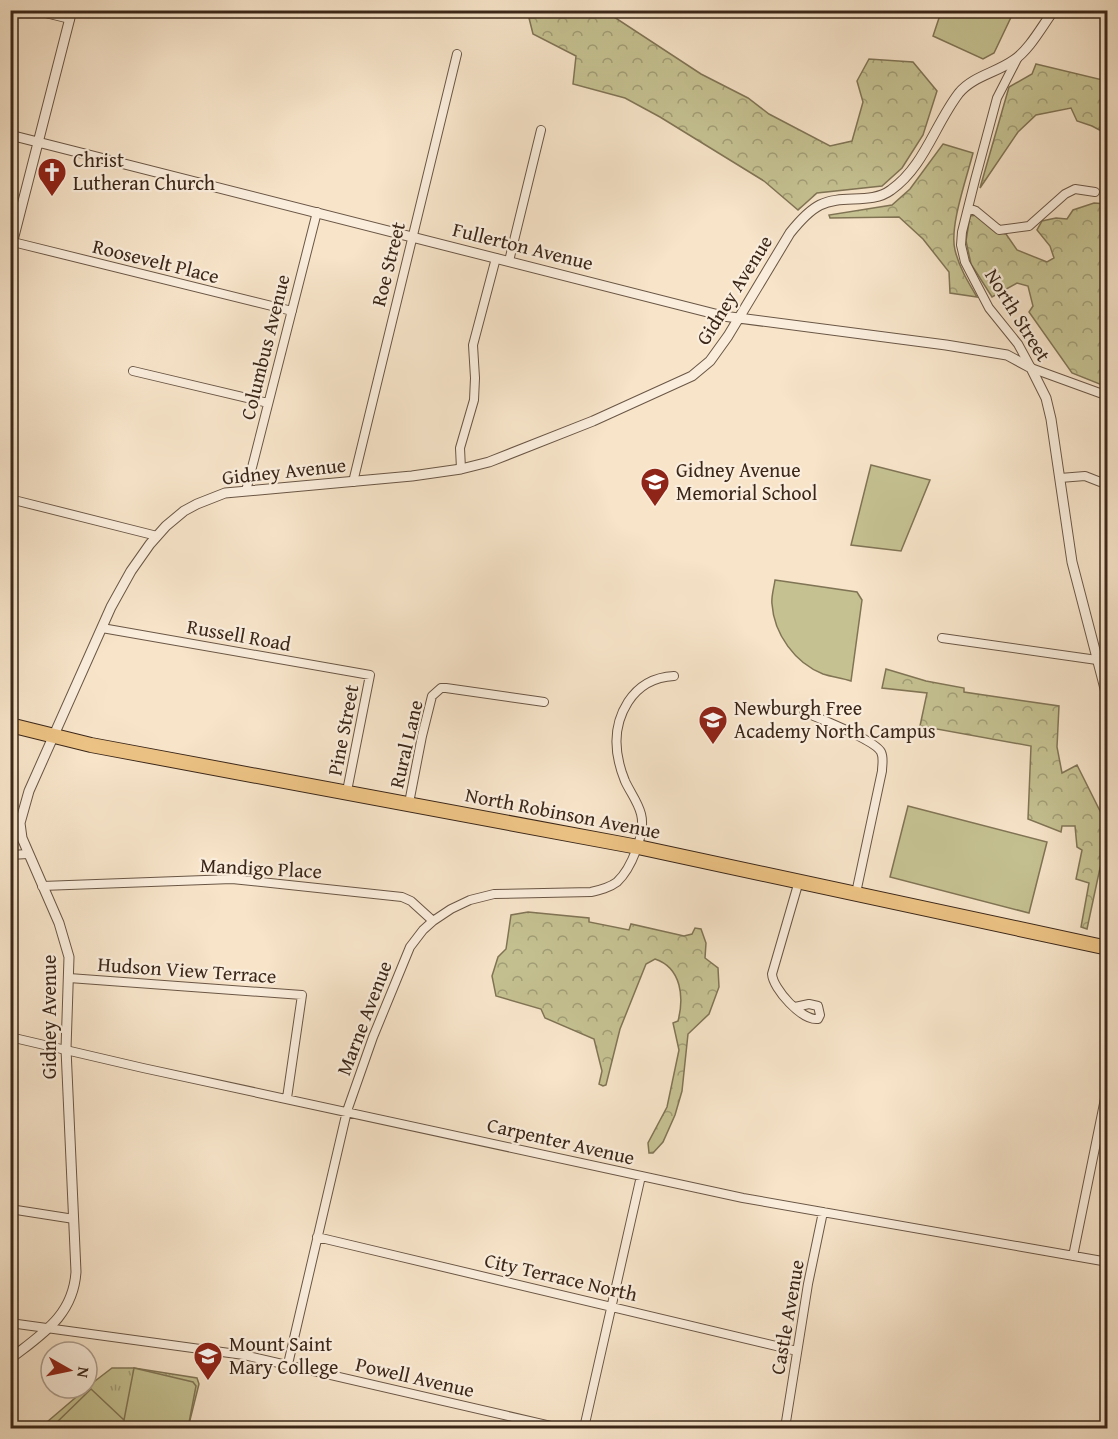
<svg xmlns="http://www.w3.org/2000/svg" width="1118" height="1439" font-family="'Gentium Book Plus',serif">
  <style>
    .grass { fill: url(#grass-tufts); stroke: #807455; stroke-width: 1.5 }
    .forest { fill: url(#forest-crowns); stroke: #807455; stroke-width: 1.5 }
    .green { fill: #c5c191; stroke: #807455; stroke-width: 1.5 }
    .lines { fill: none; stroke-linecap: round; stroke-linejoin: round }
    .minor-casing { stroke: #6a5645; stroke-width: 10 }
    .tertiary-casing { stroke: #6a5645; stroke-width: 11 }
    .trunk-casing { stroke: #3b2719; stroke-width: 16 }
    .minor { stroke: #faeddc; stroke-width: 8 }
    .tertiary { stroke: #faeddc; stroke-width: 9 }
    .trunk { stroke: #ecc284; stroke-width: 14 }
    .labels { text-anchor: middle; stroke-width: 4.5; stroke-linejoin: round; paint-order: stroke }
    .poi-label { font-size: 20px; fill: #3b2719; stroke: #faeddc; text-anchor: start }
    .street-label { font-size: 20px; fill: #3b2719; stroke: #faeddc }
  </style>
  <defs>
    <pattern id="grass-tufts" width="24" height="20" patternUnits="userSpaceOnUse" patternTransform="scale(1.5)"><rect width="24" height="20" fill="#c5c191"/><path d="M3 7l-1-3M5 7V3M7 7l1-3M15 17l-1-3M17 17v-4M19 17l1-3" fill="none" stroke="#a19d76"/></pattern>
    <pattern id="forest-crowns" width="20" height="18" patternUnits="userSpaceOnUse" patternTransform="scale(1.5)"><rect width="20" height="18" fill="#c5c191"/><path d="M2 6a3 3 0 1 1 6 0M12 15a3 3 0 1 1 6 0" fill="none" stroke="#a19d76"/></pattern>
  </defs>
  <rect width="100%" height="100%" fill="#f7e4c9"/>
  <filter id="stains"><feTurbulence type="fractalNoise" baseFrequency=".00333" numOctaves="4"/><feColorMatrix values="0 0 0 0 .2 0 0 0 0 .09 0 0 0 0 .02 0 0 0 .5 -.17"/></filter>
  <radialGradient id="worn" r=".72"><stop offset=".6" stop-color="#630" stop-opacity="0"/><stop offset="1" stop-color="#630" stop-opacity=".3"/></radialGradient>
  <path class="grass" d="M112 1368H134L197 1378 199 1384 188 1428H40L95 1381Z"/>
  <path class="forest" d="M520 11H605L701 74 748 98 769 114 830 146 852 141 863 102 857 81 869 59 913 62 937 91 923 135 902 168 882 186 817 193 798 210 764 181 660 117 625 98 573 84 576 56 533 34 529 18Z
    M1036 64 1107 81V134L1092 126 1077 121 1071 108 1036 115 1018 132 980 188 1009 87 1032 74Z
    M943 144 973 153C967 177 949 227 955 250 959 267 968 282 977 297L950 293 949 272 923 239 899 217 830 218 829 215 892 205 910 189Z
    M1094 203 1107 204V387L1072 373 1029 312 1033 306 1028 286 1017 283 992 297 971 264 966 241 970 216 977 215 997 232 1006 234 1017 250 1047 262 1054 258 1050 246 1037 230 1042 221 1056 218 1067 219 1073 210Z
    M886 669 926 681 964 688V692L1059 706 1057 747 1062 773 1077 765 1107 825V859L1103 860 1100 868 1087 929 1081 927 1089 883 1076 879 1082 850 1077 847 1075 826H1062L1061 832 1028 819 1031 746 920 726 927 693 882 688Z
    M528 912 589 918V922L629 930 631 924 684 936 692 934 695 928 701 929 706 943 705 958 718 968 719 987 709 1014 688 1034 682 1091 675 1115 663 1142 653 1153H649L648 1143 667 1107 679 1050 673 1023 678 1021C684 998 682 968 655 959L646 964 620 1029 606 1085 603 1086 599 1084 602 1071 594 1039 545 1018 541 1009 496 996 492 976 498 957 506 949 511 915Z"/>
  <path class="green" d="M944 11V10L1014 11 994 53 983 59 933 36 940 15 913 11H941V14Z
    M871 465 930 480 901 551 851 545Z
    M775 580 857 592 862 600 851 681C842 678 832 677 823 674 795 663 774 634 772 604 771 597 774 588 775 580Z
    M908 806 1047 842 1029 913 890 877Z
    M134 1368 193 1382 196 1386 188 1428H51L91 1389 124 1420Z"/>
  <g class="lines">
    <g class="minor-casing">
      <path id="minor" d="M33 10 70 19
        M1017 59 997 98 975 180 962 232 961 245 965 262 989 308 1018 344 1031 368 1108 396
        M968 208 976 211 999 230 1029 226 1065 194 1075 189 1095 192
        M13 242 292 311
        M509 261 541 130
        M133 371 268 403
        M461 469 460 448 474 400 475 378 473 345 496 258
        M1060 478 1085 476 1108 485
        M353 482 457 54
        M246 491 317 212
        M10 499 157 536
        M102 628 370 675 347 791
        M942 638 1097 660
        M804 712C818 718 875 740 881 752 884 758 882 765 882 771L856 893
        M409 803 422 736 432 696 441 688H446L544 702
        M10 855 28 854
        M42 886 232 879 402 897 411 901 433 921
        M69 978 302 995 287 1098
        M795 1007 809 1004 818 1006 820 1015 818 1019C802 1021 773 989 772 974L799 881
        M10 1037 143 1068 743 1198 1108 1262
        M10 1209 74 1219
        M317 1237 797 1351
        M1073 1256 1108 1084
        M10 1323 244 1355 560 1428
        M288 1364 347 1111 373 1037 410 947 423 930 433 921 451 909 470 900 494 894 591 892C600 890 609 888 617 882 631 869 646 833 641 814 638 802 630 792 625 781 614 754 612 727 628 702 639 685 654 677 674 676
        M584 1428 641 1176
        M785 1428 808 1284 823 1212"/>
    </g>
    <g class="tertiary-casing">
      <path id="tertiary" d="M10 135 723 316 946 345 1007 355 1031 368 1046 398 1051 419 1072 562 1108 700
        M10 252 72 10
        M10 1359C42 1334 73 1316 76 1272L66 1049 69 957 59 923 22 838 20 823 29 791 111 607 131 571 150 544 166 526 184 511 197 504 225 493 412 476 461 469 489 462 593 421 692 376 710 361 728 336 790 233C798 223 808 211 820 205 842 194 871 205 891 190 924 167 935 124 959 93 973 76 996 73 1014 60 1030 49 1042 26 1054 10"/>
    </g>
    <g class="trunk-casing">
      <path id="trunk" d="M10 725 91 745 638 847 1108 948"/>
    </g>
    <use href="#minor" class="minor"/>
    <use href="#tertiary" class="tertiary"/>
    <use href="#trunk" class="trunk"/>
  </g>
  <defs>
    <g id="church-pin" transform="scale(1.5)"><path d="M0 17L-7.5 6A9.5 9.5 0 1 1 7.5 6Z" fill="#8f2418" stroke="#faeddc"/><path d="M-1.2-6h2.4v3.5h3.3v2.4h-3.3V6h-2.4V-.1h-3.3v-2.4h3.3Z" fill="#fff"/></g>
    <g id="school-pin" transform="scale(1.5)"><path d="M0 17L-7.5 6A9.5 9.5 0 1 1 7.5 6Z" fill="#8f2418" stroke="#faeddc"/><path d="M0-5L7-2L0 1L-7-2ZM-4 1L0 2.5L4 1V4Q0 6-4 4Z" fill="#fff"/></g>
    <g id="university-pin" transform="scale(1.5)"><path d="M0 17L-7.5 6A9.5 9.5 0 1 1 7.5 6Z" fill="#8f2418" stroke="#faeddc"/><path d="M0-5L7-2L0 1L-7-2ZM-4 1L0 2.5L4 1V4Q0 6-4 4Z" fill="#fff"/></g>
  </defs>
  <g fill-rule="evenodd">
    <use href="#church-pin" x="52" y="172"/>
    <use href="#school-pin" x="655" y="482"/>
    <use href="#school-pin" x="713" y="720"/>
    <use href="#university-pin" x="208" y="1356"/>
  </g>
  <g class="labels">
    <g class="poi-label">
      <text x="73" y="167">Christ<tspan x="73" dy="23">Lutheran Church</tspan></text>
      <text x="676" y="477">Gidney Avenue<tspan x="676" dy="23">Memorial School</tspan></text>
      <text x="734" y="715">Newburgh Free<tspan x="734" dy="23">Academy North Campus</tspan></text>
      <text x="229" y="1351">Mount Saint<tspan x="229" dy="23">Mary College</tspan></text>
    </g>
    <g class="street-label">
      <text transform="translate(523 246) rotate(14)" y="7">Fullerton Avenue</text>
      <text transform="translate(156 261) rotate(14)" y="7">Roosevelt Place</text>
      <text transform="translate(388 264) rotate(-76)" y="7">Roe Street</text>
      <text transform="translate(734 290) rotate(-58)" y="7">Gidney Avenue</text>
      <text transform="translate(1018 315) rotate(58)" y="7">North Street</text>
      <text transform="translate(265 347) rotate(-76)" y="7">Columbus Avenue</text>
      <text transform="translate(284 471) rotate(-6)" y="7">Gidney Avenue</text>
      <text transform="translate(239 635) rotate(10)" y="7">Russell Road</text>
      <text transform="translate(343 730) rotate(-79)" y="7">Pine Street</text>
      <text transform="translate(406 744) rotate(-77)" y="7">Rural Lane</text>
      <text transform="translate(563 813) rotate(11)" y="7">North Robinson Avenue</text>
      <text transform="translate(261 868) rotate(3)" y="7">Mandigo Place</text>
      <text transform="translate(187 970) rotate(4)" y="7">Hudson View Terrace</text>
      <text transform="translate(49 1017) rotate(-90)" y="7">Gidney Avenue</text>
      <text transform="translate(364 1018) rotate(-69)" y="7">Marne Avenue</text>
      <text transform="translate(561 1141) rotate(13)" y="7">Carpenter Avenue</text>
      <text transform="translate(561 1277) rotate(13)" y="7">City Terrace North</text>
      <text transform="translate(787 1317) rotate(-80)" y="7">Castle Avenue</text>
      <text transform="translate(415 1377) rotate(13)" y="7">Powell Avenue</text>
    </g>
  </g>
  <rect width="1118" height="1439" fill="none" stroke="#f7e4c9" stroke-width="36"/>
  <rect x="12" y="12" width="1094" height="1415" fill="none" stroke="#3b2719" stroke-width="3"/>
  <rect x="18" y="18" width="1082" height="1403" fill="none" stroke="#3b2719" stroke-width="1.5"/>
  <g transform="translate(69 1370) rotate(99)"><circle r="28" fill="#faeddc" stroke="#ae9e8e" stroke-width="1.5"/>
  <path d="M0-4.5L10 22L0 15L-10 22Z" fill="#8f2418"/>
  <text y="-9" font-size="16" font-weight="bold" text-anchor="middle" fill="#3b2719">N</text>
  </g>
  <rect width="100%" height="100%" filter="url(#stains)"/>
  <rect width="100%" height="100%" fill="url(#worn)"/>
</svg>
